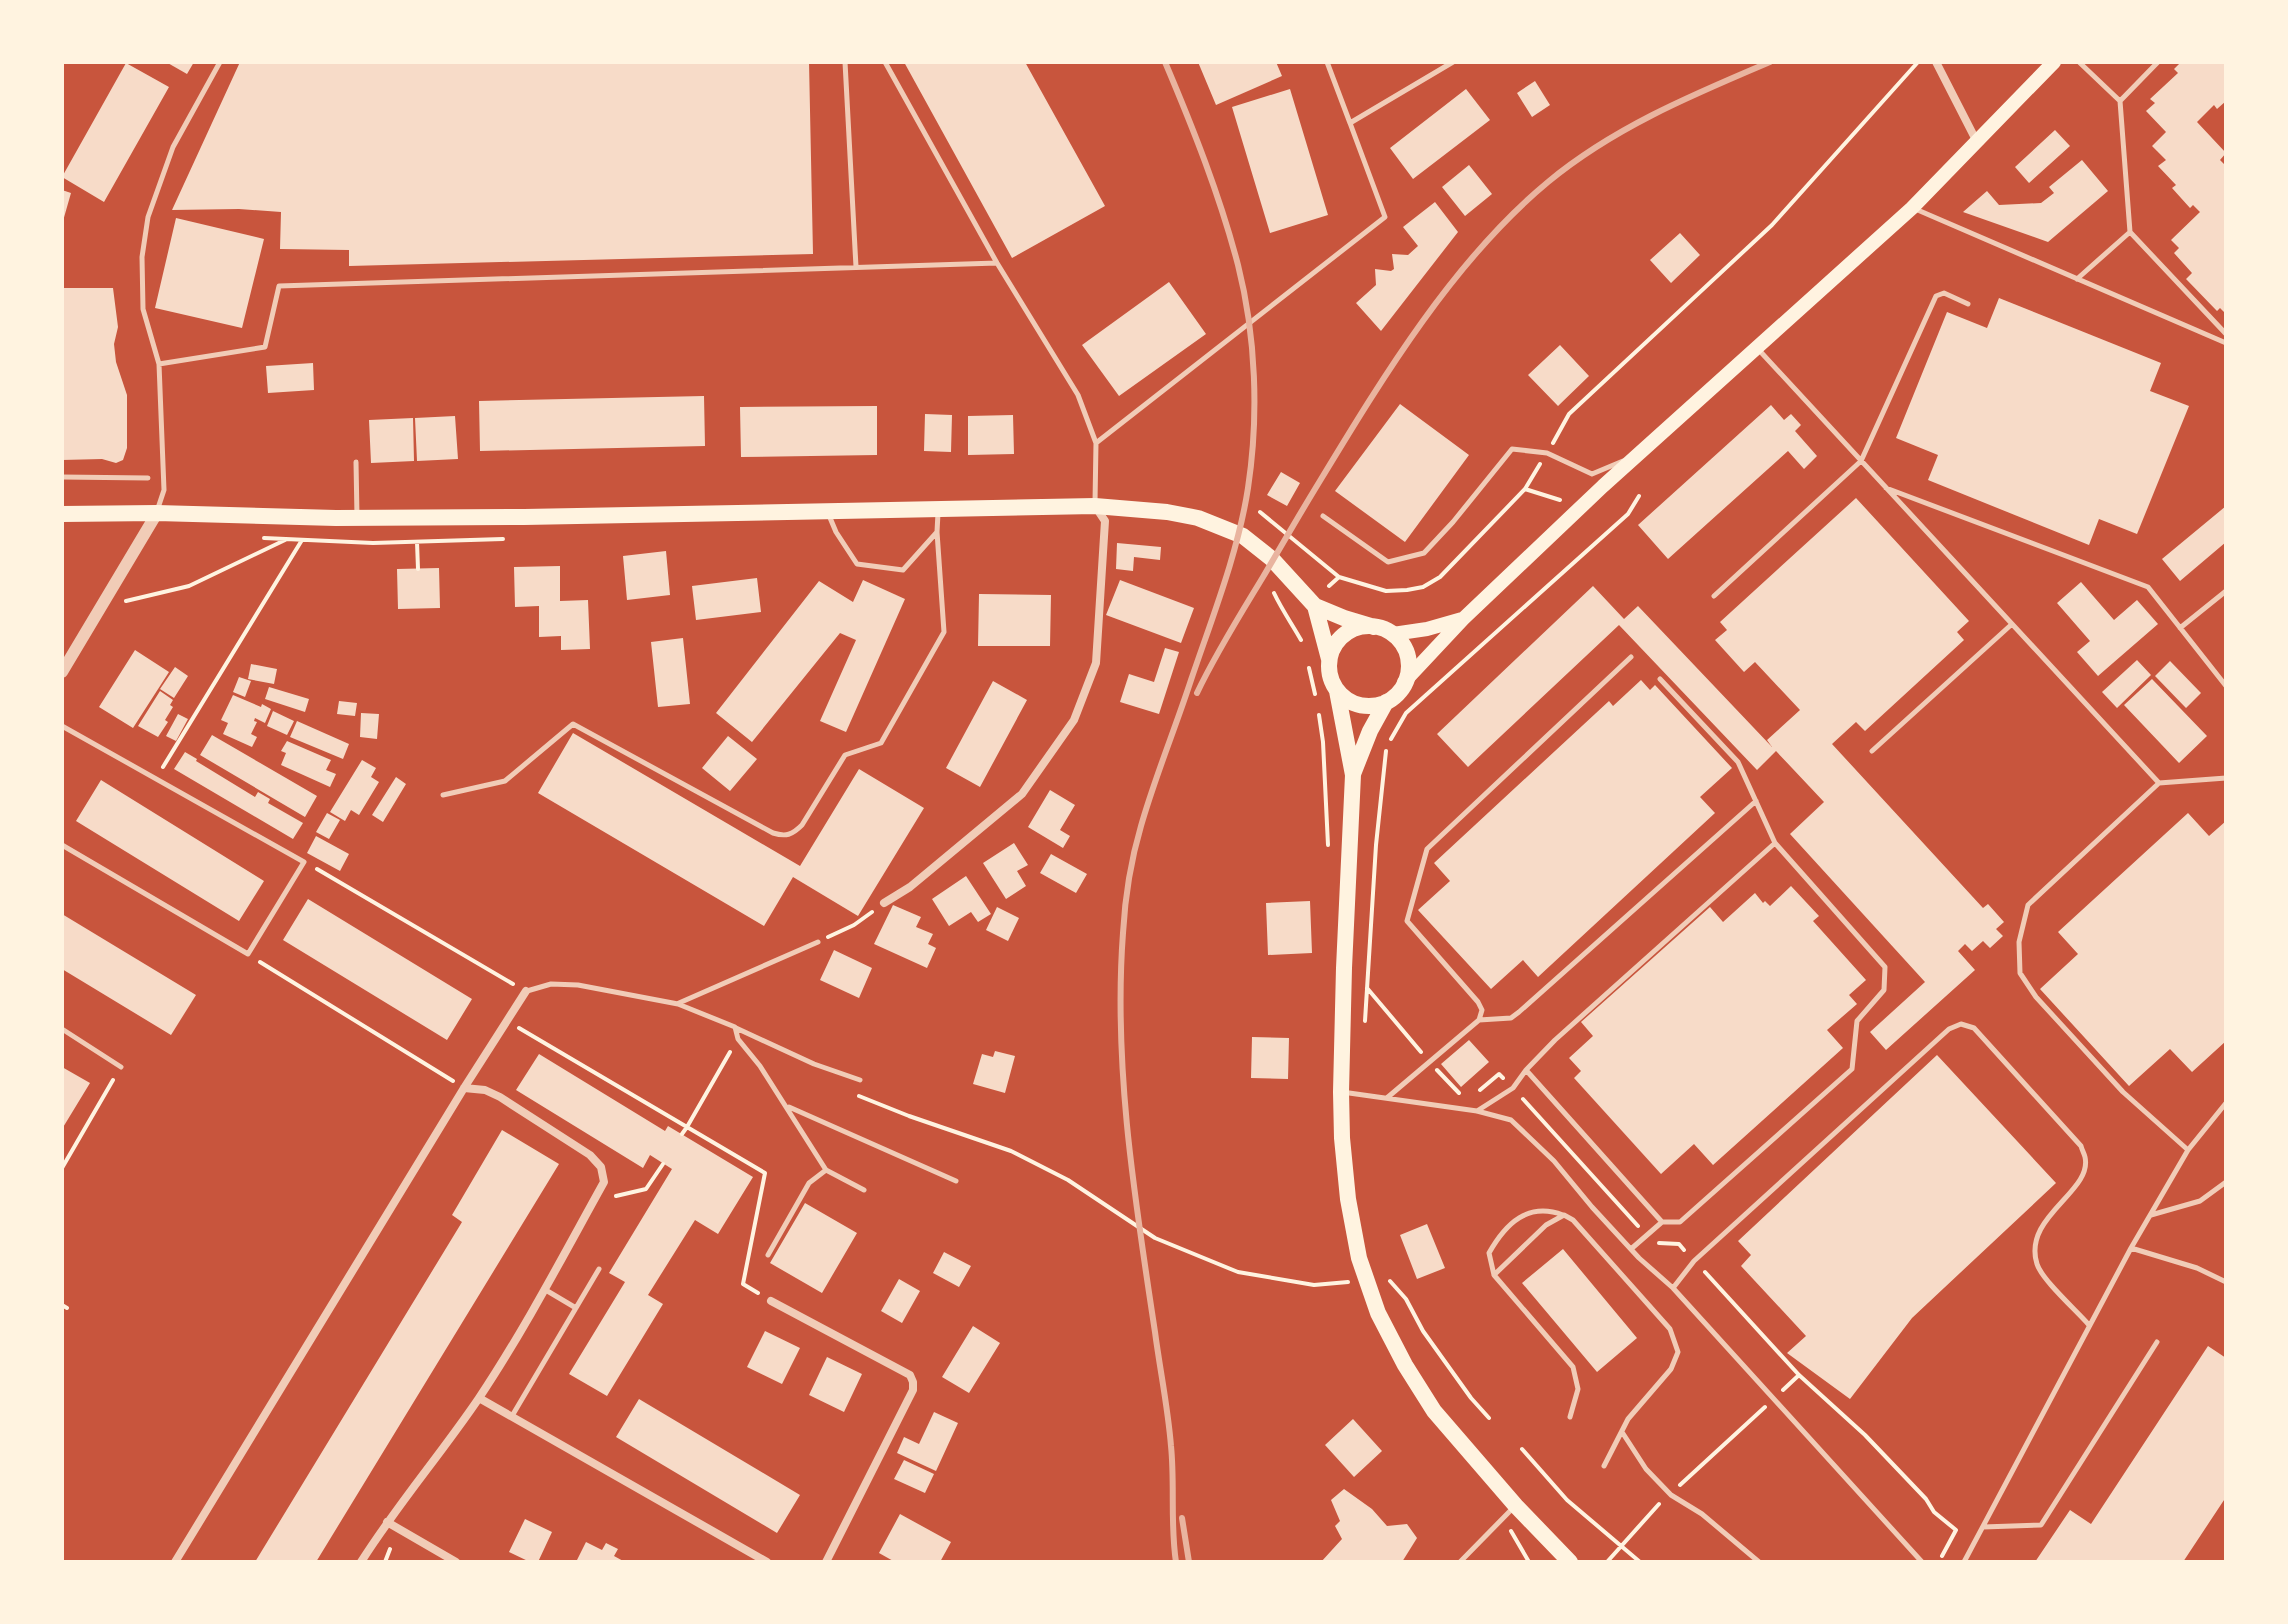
<svg xmlns="http://www.w3.org/2000/svg" width="2288" height="1624" font-family="Merriweather,serif">
  <style>
    .building { fill: #f7dbc8 }
    .lines { fill: none; stroke-linecap: round; stroke-linejoin: round }
    .path { stroke: #fff3e0; stroke-width: 4 }
    .service { stroke: #f1ccb7; stroke-width: 5 }
    .minor { stroke: #f1ccb7; stroke-width: 8 }
    .tertiary { stroke: #f1ccb7; stroke-width: 12 }
    .secondary { stroke: #fff3e0; stroke-width: 14 }
    .primary { stroke: #fff3e0; stroke-width: 16 }
    .rail { stroke: #e9b49f; stroke-width: 6 }
  </style>
  <rect width="100%" height="100%" fill="#c8553d"/>
  <path class="building" d="M166 62H194L187 74Z
    M240 62H809L813 254 349 266V250L280 249 281 212 239 209 172 210Z
    M904 62H1025L1105 206 1012 258Z
    M1198 62H1276L1282 76 1216 105Z
    M2181 62H2226V101L2217 109 2214 105 2197 122 2226 153 2220 160 2226 166V314L2220 308 2217 311 2186 279 2192 273 2174 253 2179 248 2171 240 2200 212 2193 205 2190 208 2172 188 2176 185 2158 166 2166 160 2152 146 2166 132 2146 111 2155 103 2150 99 2178 73 2174 69Z
    M126 63 169 87 104 202 62 177Z
    M1535 81 1550 105 1532 117 1517 93Z
    M1290 89 1328 215 1270 233 1232 107Z
    M1466 89 1490 120 1413 179 1390 148Z
    M2055 130 2070 146 2029 183 2015 167Z
    M2082 160 2108 191 2048 242 1963 212 1987 191 1999 205 2041 203 2054 193 2049 187Z
    M1469 165 1492 194 1465 216 1442 187Z
    M62 190 71 193 63 221H62Z
    M1435 202 1458 232 1381 331 1356 303 1376 285 1375 269 1391 271 1394 269 1392 254 1408 255 1418 246 1403 227Z
    M176 218 264 239 242 328 155 308Z
    M1680 233 1700 255 1671 283 1650 260Z
    M1169 282 1206 334 1119 396 1082 345Z
    M62 288H113L118 327 114 344 116 362 127 395V448L123 460 116 463 102 459 62 460Z
    M1999 298 2161 363 2150 391 2189 406 2137 534 2099 519 2089 545 1928 480 1938 455 1896 438 1947 312 1987 328Z
    M1560 345 1589 376 1558 406 1528 375Z
    M313 363 314 390 268 393 266 366Z
    M704 396 705 446 480 451 479 401Z
    M1400 404 1469 455 1405 542 1335 491Z
    M1771 405 1784 420 1791 414 1801 425 1795 431 1817 456 1804 469 1788 451 1668 559 1638 525Z
    M877 406V455L741 457 740 407Z
    M925 414 952 415 951 452 924 451Z
    M1013 415 1014 454 968 455V416Z
    M455 416 458 459 417 461 415 418Z
    M413 418 414 461 371 463 369 420Z
    M1281 472 1300 483 1287 506 1267 495Z
    M1856 498 1969 621 1957 632 1964 640 1865 731 1856 722 1832 744 1983 908 1988 904 2004 922 1996 929 2003 936 1990 948 1983 941 1972 951 1965 944 1958 951 1975 970 1886 1050 1870 1032 1925 982 1790 834 1824 802 1776 751 1757 770 1619 625 1468 767 1437 734 1593 586 1624 619 1638 606 1772 747 1767 740 1800 710 1755 662 1744 672 1715 640 1727 630 1720 622Z
    M2226 506V542L2180 581 2162 559Z
    M1117 543 1161 547 1160 560 1134 557 1133 571 1116 569Z
    M666 551 670 595 627 600 623 556Z
    M560 566V601L588 600 590 649 561 650V636L539 637V606L515 607 514 567Z
    M439 568 440 608 398 609 397 569Z
    M757 578 761 612 696 620 692 586Z
    M863 580 905 599 846 732 820 721 856 640 840 633 752 742 716 713 819 581 853 602Z
    M1120 580 1194 608 1181 643 1106 615Z
    M2081 582 2114 620 2137 600 2158 624 2098 676 2077 652 2090 641 2057 603Z
    M979 594 1051 595 1050 646H978Z
    M683 638 690 704 658 707 651 642Z
    M1165 648 1179 652 1159 714 1120 702 1129 674 1154 682Z
    M135 650 169 672 133 728 99 707Z
    M2137 660 2151 675 2117 708 2102 692Z
    M2170 661 2201 693 2186 708 2155 676Z
    M251 664 277 669 274 684 248 679Z
    M175 667 188 676 174 698 160 689Z
    M239 677 251 681 245 697 233 692Z
    M2152 679 2207 736 2179 763 2124 705Z
    M1641 680 1650 690 1655 685 1732 768 1700 797 1715 813 1538 977 1523 960 1491 989 1418 910 1450 881 1434 863 1609 701 1613 706Z
    M993 681 1027 700 980 787 946 768Z
    M269 687 309 699 305 712 265 699Z
    M160 691 173 700 170 705 173 707 165 720 168 722 158 737 138 726Z
    M233 695 261 707 262 704 271 709 265 723 255 718 254 721 257 722 251 734 257 737 252 747 223 734 228 723 221 720Z
    M339 701 357 703 355 716 337 714Z
    M273 711 294 721 287 735 267 726Z
    M361 713 379 714 377 739 360 737Z
    M178 714 188 719 176 741 166 736Z
    M297 721 349 744 343 759 290 737Z
    M573 733 800 866 859 769 924 808 858 916 793 877 764 926 538 793Z
    M212 735 317 796 305 817 200 755Z
    M728 736 757 759 730 791 702 768Z
    M287 741 331 760 326 770 336 774 330 787 281 765 286 753 281 751Z
    M185 752 197 759 196 761 255 797 258 792 270 799 268 803 303 823 293 839 174 769Z
    M362 760 376 768 371 777 379 782 359 815 351 810 345 821 330 812Z
    M396 777 406 784 383 822 372 815Z
    M101 780 264 881 239 921 76 821Z
    M1050 790 1075 805 1060 830 1070 836 1063 848 1028 827Z
    M327 813 340 820 329 839 316 832Z
    M2188 813 2209 836 2226 821V1041L2192 1072 2170 1049 2129 1086 2040 989 2078 954 2058 932Z
    M316 836 349 854 340 871 307 853Z
    M1014 843 1028 865 1017 871 1026 886 1006 899 983 863Z
    M1051 854 1087 874 1076 893 1040 873Z
    M966 876 991 914 978 922 971 912 949 926 932 899Z
    M1791 886 1819 916 1813 921 1866 980 1849 995 1857 1004 1827 1030 1843 1048 1713 1165 1694 1144 1661 1174 1574 1078 1581 1071 1569 1058 1593 1036 1581 1022 1710 907 1723 922 1755 893 1763 903 1765 901 1770 906Z
    M308 899 472 999 447 1040 283 940Z
    M1310 901 1312 953 1268 955 1266 903Z
    M893 905 921 917 916 927 933 934 928 944 936 948 927 968 874 944Z
    M997 907 1019 918 1008 941 986 930Z
    M62 914 196 995 171 1035 62 969Z
    M834 950 872 968 859 998 820 980Z
    M1252 1037 1289 1038 1288 1079 1251 1078Z
    M1469 1040 1489 1062 1461 1087 1441 1064Z
    M995 1051 1015 1056 1005 1093 973 1084 982 1054 993 1057Z
    M539 1054 665 1131 668 1126 753 1177 718 1234 695 1220 648 1295 663 1304 607 1396 569 1374 625 1282 609 1273 672 1169 650 1155 643 1168 516 1090Z
    M1937 1055 2056 1183 1912 1318 1850 1399 1787 1353 1806 1336 1741 1266 1751 1255 1738 1241Z
    M62 1067 90 1083 62 1129Z
    M502 1130 559 1164 316 1562H255L462 1222 452 1215Z
    M805 1203 857 1233 822 1293 770 1263Z
    M1427 1224 1445 1268 1417 1279 1400 1235Z
    M1563 1249 1637 1338 1597 1372 1522 1283Z
    M944 1252 971 1266 959 1287 933 1273Z
    M899 1279 920 1291 902 1323 881 1311Z
    M973 1326 1000 1343 969 1393 942 1377Z
    M765 1331 800 1348 782 1384 747 1367Z
    M2208 1346 2226 1358V1497L2183 1562H2035L2070 1510 2091 1524Z
    M827 1357 862 1374 844 1412 809 1395Z
    M639 1399 800 1495 777 1533 616 1437Z
    M934 1412 958 1423 936 1471 897 1453 904 1437 919 1444Z
    M1353 1419 1382 1451 1354 1477 1325 1445Z
    M904 1460 934 1474 925 1493 894 1479Z
    M1344 1489 1372 1509 1387 1526 1407 1524 1417 1538 1402 1562H1321L1342 1539 1335 1526 1340 1521 1331 1500Z
    M900 1514 951 1542 940 1562H895L879 1553Z
    M525 1519 552 1532 538 1562H530L509 1552Z
    M586 1542 602 1550 606 1543 618 1549 614 1556 625 1562H576Z"/>
  <g class="lines">
    <path class="path" d="M1553 443 1569 414 1772 225 1918 62
      M1525 489 1560 500
      M1260 512 1339 577 1386 591 1407 590 1423 587 1440 577 1525 489 1540 464
      M264 538 373 543 503 539
      M417 542 418 569
      M1329 586 1339 577
      M1274 593C1282 610 1292 624 1301 640
      M126 601 189 586 285 540
      M1309 668 1315 694
      M1319 715 1323 742 1328 845
      M1391 739 1406 713 1628 514 1639 496
      M163 767 302 540
      M317 869 513 984
      M828 937 854 925 872 912
      M260 962 453 1081
      M1367 988 1421 1052
      M1365 1021 1376 845 1386 751
      M519 1028 687 1127 682 1134
      M730 1052 687 1127 765 1173 743 1284 758 1293
      M1437 1070 1459 1093
      M1480 1090 1499 1074 1503 1078
      M859 1096 909 1116 1011 1151 1068 1180 1155 1238 1238 1272 1314 1285 1348 1282
      M1523 1099 1638 1226
      M62 1168 113 1080
      M616 1196 646 1189 663 1164
      M1659 1243 1679 1244 1684 1250
      M1705 1272 1799 1375 1865 1435 1926 1499 1934 1512 1956 1530 1942 1556
      M1390 1281 1406 1299 1423 1331 1471 1398 1489 1418
      M62 1305 67 1308
      M1783 1390 1799 1375
      M1522 1449 1567 1500 1640 1562
      M1680 1485 1765 1407
      M1511 1531 1529 1562
      M385 1562 390 1549
      M1607 1562 1659 1504"/>
    <path class="service" d="M845 62 856 267
      M885 62 997 263 1078 395 1096 443 1095 502
      M1327 62 1350 123
      M2079 62 2120 101
      M1913 208 2226 343
      M2130 232 2226 334
      M2077 279 2130 232 2120 101 2158 62
      M1758 349 2159 783 2226 778
      M159 364 265 347 279 286 997 263
      M1096 443 1385 217 1350 123 1453 62
      M356 462 357 516
      M62 477 148 478
      M1886 488 2148 587 2226 686
      M158 508 164 490 159 364 143 309 142 257 148 217 173 147 220 62
      M828 513 836 532 857 564 903 570 937 532
      M1323 516 1388 562 1424 553 1453 522 1512 449 1547 453 1592 474 1623 461
      M1714 596 1861 461 1936 296 1944 293 1968 304
      M2180 628 2226 591
      M1660 679 1738 762 1775 843
      M62 726 304 862 248 954 62 845
      M1872 751 2012 624
      M2159 783 2028 905 2019 942 2020 973 2036 997 2123 1092 2188 1150
      M443 795 505 781 573 724 773 833C786 837 792 835 802 825L845 755 881 743 944 632 937 532 938 513
      M527 991 551 984 578 985 678 1004 735 1027 738 1039 760 1066 826 1170 864 1190
      M679 1003 818 942
      M1479 1020 1511 1018 1519 1012 1756 801
      M736 1028 814 1064 860 1080
      M62 1029 121 1067
      M1342 1092 1477 1111 1511 1120 1554 1161 1592 1207 1639 1258 1673 1288 1922 1562
      M1388 1097 1479 1020 1482 1010 1478 1002 1407 921 1427 849 1631 657
      M789 1107 956 1181
      M1477 1111 1513 1088 1526 1070 1555 1040 1775 843 1885 967 1884 990 1857 1021 1852 1069 1680 1222H1662L1526 1070
      M2151 1215 2200 1201 2226 1182
      M2131 1248 2197 1268 2226 1282
      M1631 1249 1662 1222
      M768 1255 809 1183 826 1170
      M1494 1275 1489 1253C1506 1223 1528 1202 1563 1215
      M1673 1288 1694 1261 1949 1029 1961 1024 1974 1028 2081 1146C2082 1150 2084 1153 2085 1157 2093 1192 2022 1216 2037 1264 2042 1280 2077 1311 2089 1325
      M544 1289 576 1308
      M512 1416 599 1269
      M1570 1417 1578 1389 1573 1367 1494 1275 1546 1225 1564 1215 1573 1220 1670 1329 1678 1352 1671 1369 1628 1419 1604 1466
      M1622 1432 1646 1469 1671 1495 1702 1514 1759 1562
      M1983 1527 2041 1525 2157 1342
      M1460 1562 1512 1509
      M1964 1562 2131 1248 2188 1150 2226 1103"/>
    <path class="minor" d="M1936 62 1977 142
      M884 903 910 887 1022 794 1074 720 1096 663 1105 521 1095 506
      M771 1301 910 1375 913 1382V1390L826 1562
      M479 1398 767 1562
      M387 1522 456 1562
      M175 1562 464 1088 526 991
      M361 1562C397 1505 441 1454 479 1398 525 1329 564 1254 604 1182L601 1167 590 1155 500 1097 485 1090 464 1088"/>
    <path class="tertiary" d="M62 672 157 513"/>
    <path class="secondary" d="M1393 634 1427 629 1462 619
      M1404 682 1463 619 1603 486 1912 208 2054 62"/>
    <path class="primary" d="M62 514 157 513 336 518 524 517 1095 506 1167 512 1198 518 1243 536 1272 559 1315 606 1344 618 1374 627
      M1315 606 1329 659
      M1329 666a40 40 0 1 1 80 0a40 40 0 1 1-80 0Z
      M1337 691 1353 775 1344 968 1341 1092 1342 1138 1348 1199 1359 1258 1378 1313 1405 1365 1434 1411 1516 1506 1570 1562
      M1353 774 1370 731 1386 702"/>
    <path class="rail" d="M1165 62C1193 128 1220 196 1238 265 1256 336 1259 416 1248 488 1238 553 1212 618 1191 680 1175 729 1155 777 1141 826 1131 860 1125 897 1123 933 1113 1066 1135 1200 1155 1332 1160 1370 1168 1408 1171 1446 1175 1485 1170 1524 1176 1562
      M1197 693C1216 653 1240 615 1263 577 1279 550 1295 522 1312 494 1377 387 1450 263 1548 182 1613 128 1692 95 1770 62
      M1182 1518 1189 1562"/>
  </g>
  <rect width="2288" height="1624" fill="none" stroke="#fff3e0" stroke-width="128"/>
</svg>
